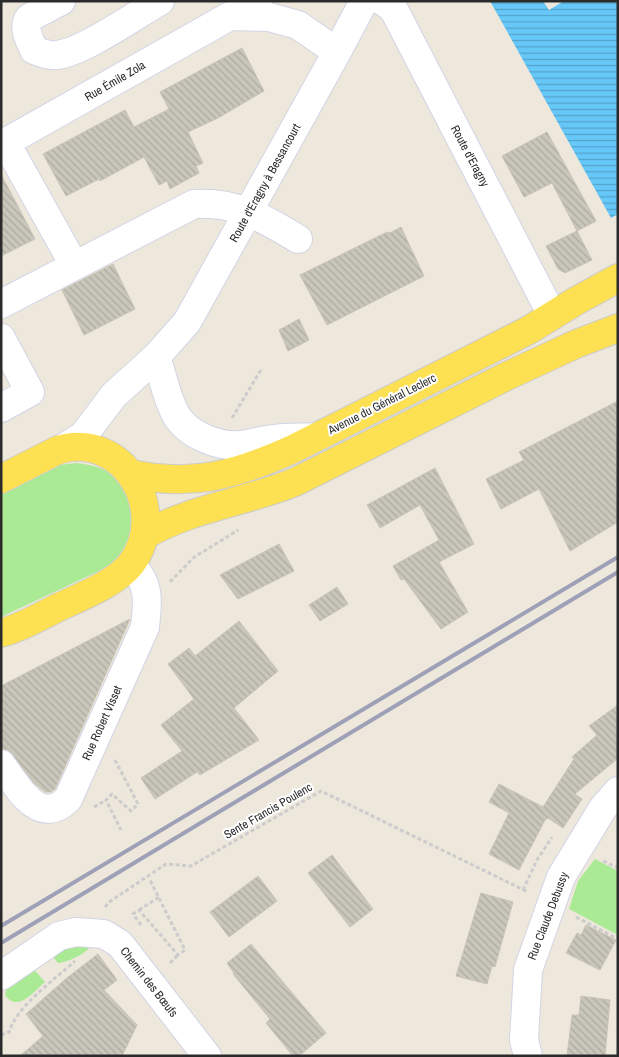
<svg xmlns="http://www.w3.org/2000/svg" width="619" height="1057" font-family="'Archivo Narrow',sans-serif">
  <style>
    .grass { fill: #abea94 }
    .water { fill: url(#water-rules) }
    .building { fill: url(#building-back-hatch); stroke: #cac4b6 }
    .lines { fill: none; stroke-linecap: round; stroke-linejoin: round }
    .minor-casing { stroke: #d1d4e5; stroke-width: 30 }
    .major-casing { stroke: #ccc; stroke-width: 30 }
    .path { stroke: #ccc; stroke-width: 3; stroke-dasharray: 4 2.5; stroke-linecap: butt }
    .minor { stroke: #fff; stroke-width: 28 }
    .major { stroke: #fde153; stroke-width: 28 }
    .rail { stroke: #9ea0b7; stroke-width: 4 }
    .labels { text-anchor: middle; stroke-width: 4; stroke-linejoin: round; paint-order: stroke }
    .street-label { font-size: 12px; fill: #2b2b2b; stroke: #fff }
  </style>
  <defs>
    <pattern id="water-rules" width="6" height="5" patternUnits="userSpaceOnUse" patternTransform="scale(1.25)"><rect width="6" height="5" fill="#66c8f9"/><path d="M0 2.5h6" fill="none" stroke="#54a3ca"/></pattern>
    <pattern id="building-back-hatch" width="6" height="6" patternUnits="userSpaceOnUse" patternTransform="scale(1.25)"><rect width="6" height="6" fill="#c9c6bb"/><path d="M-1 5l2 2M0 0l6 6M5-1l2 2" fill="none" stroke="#adaaa1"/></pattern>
  </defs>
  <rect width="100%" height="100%" fill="#eee8dc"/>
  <path class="grass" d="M76 463C86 464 97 466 106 471 133 489 141 528 120 554 115 561 107 566 99 571L1 617V495L60 465Z
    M595 859 618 871V935L569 909 578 881Z
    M80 938 91 945C88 953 66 963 58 963L54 958 56 952Z
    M31 966 45 982C33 992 18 1013 5 995L7 987Z"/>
  <path class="water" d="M490 1H543L549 10 564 1H618V214L611 218Z"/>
  <path class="building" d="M242 48 264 91 218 118 188 132 203 163 196 166 199 173 170 189 167 181 159 185 144 157 100 181 99 179 66 196 43 154 125 110 134 127 169 109 160 92Z
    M547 132 596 221 577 231 552 183 524 197 502 156Z
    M1 174 35 239 1 256Z
    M401 227 424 276 327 325 300 275 387 232 390 233Z
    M577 231 592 260 565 273 558 269 546 246Z
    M113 264 135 309 84 335 62 290Z
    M299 319 309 340 288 351 279 330Z
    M618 401V522L570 551 539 489 501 509 486 479 524 460 519 452Z
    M435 468 474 544 439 562 468 612 441 629 404 579 401 580 393 566 439 540 420 505 380 528 367 505Z
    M279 544 294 571 238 599 220 575Z
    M337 587 348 604 320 621 309 605Z
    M130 619 55 789 51 792H45L33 782 13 755 8 750 1 749V686Z
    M239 621 278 671 234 708 259 740 200 775 197 772 155 799 141 778 182 751 161 725 194 699 168 664 189 648 195 656Z
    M618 705V760L617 759 575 794 582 799 563 828 548 818 545 820 519 870 489 854 509 813 489 802 499 784 543 807 574 759 572 757 597 735 589 726Z
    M332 855 373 909 350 927 308 873Z
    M258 876 277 901 229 937 210 912Z
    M481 893 513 902 495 967 492 966 487 984 456 976Z
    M586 925 616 940 600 970 566 953 577 933 581 935Z
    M251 944 326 1033 299 1056H293L266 1023 270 1019 233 974 234 973 227 963Z
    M98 954 117 980 104 990 137 1025 122 1056H20L43 1036 26 1014 68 977Z
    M581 996 610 1000 605 1056H567L572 1015H579Z"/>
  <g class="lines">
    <g class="minor-casing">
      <path id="minor" d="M61 1 29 18C22 28 30 40 34 50 41 53 49 56 57 55 83 52 134 16 160 1
        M258 1 230 16 269 17 298 25 337 52
        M382 1 393 8 552 315
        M6 143 74 265
        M1 145 230 16
        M1 304 194 204C236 201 263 218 298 239
        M1 338 30 392 1 408
        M156 357C163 376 166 397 176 415 188 435 218 447 240 445 251 444 262 440 274 439 288 437 302 438 316 437
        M65 447 83 436 114 395 156 357 187 322 337 52 364 1
        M1 764C17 786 39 828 68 799L145 627C148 602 150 583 131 565
        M1 976 59 936 76 932 104 934 120 944 207 1056
        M528 1056 524 1040 528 970 561 877 603 808 618 791"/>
    </g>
    <g class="major-casing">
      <path id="major" d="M131 474C193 487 236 475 293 449L529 330 576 301 618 278
        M1 479 58 450C123 430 171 511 131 564 115 584 80 597 57 608 39 617 21 628 1 633
        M145 535C191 508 246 502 295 482L507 376 576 344 618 328"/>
    </g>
    <path class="path" d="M232 418 262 368
      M170 582 193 558 238 530
      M115 760 138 804 131 811 112 794 106 800 121 830
      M94 807 106 800
      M603 861 618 868
      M523 890 537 860 552 837
      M105 907 109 902 166 864 191 866 321 791 528 892
      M139 910 159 897
      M576 917 618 939
      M141 925 133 914 139 910 178 955 185 950 150 880
      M170 963 178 955
      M1 1035 9 1032C17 1006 54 980 75 961"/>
    <use href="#minor" class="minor"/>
    <use href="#major" class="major"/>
    <path class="rail" d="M1 926 618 557
      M1 943 618 572"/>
  </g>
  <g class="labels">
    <g class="street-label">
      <text transform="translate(115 81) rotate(-30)" y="4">Rue Émile Zola</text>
      <text transform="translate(470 156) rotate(62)" y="4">Route d'Eragny</text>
      <text transform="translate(265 183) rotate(-61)" y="4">Route d'Eragny à Bessancourt</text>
      <text transform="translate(382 404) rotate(-27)" y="4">Avenue du Général Leclerc</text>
      <text transform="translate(102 723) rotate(-66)" y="4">Rue Robert Visset</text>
      <text transform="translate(268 811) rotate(-30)" y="4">Sente Francis Poulenc</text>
      <text transform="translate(548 916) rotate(-69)" y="4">Rue Claude Debussy</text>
      <text transform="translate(149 982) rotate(52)" y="4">Chemin des Bœufs</text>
    </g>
  </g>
  <rect width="619" height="1057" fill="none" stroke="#2b2b2b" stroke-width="5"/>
</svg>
